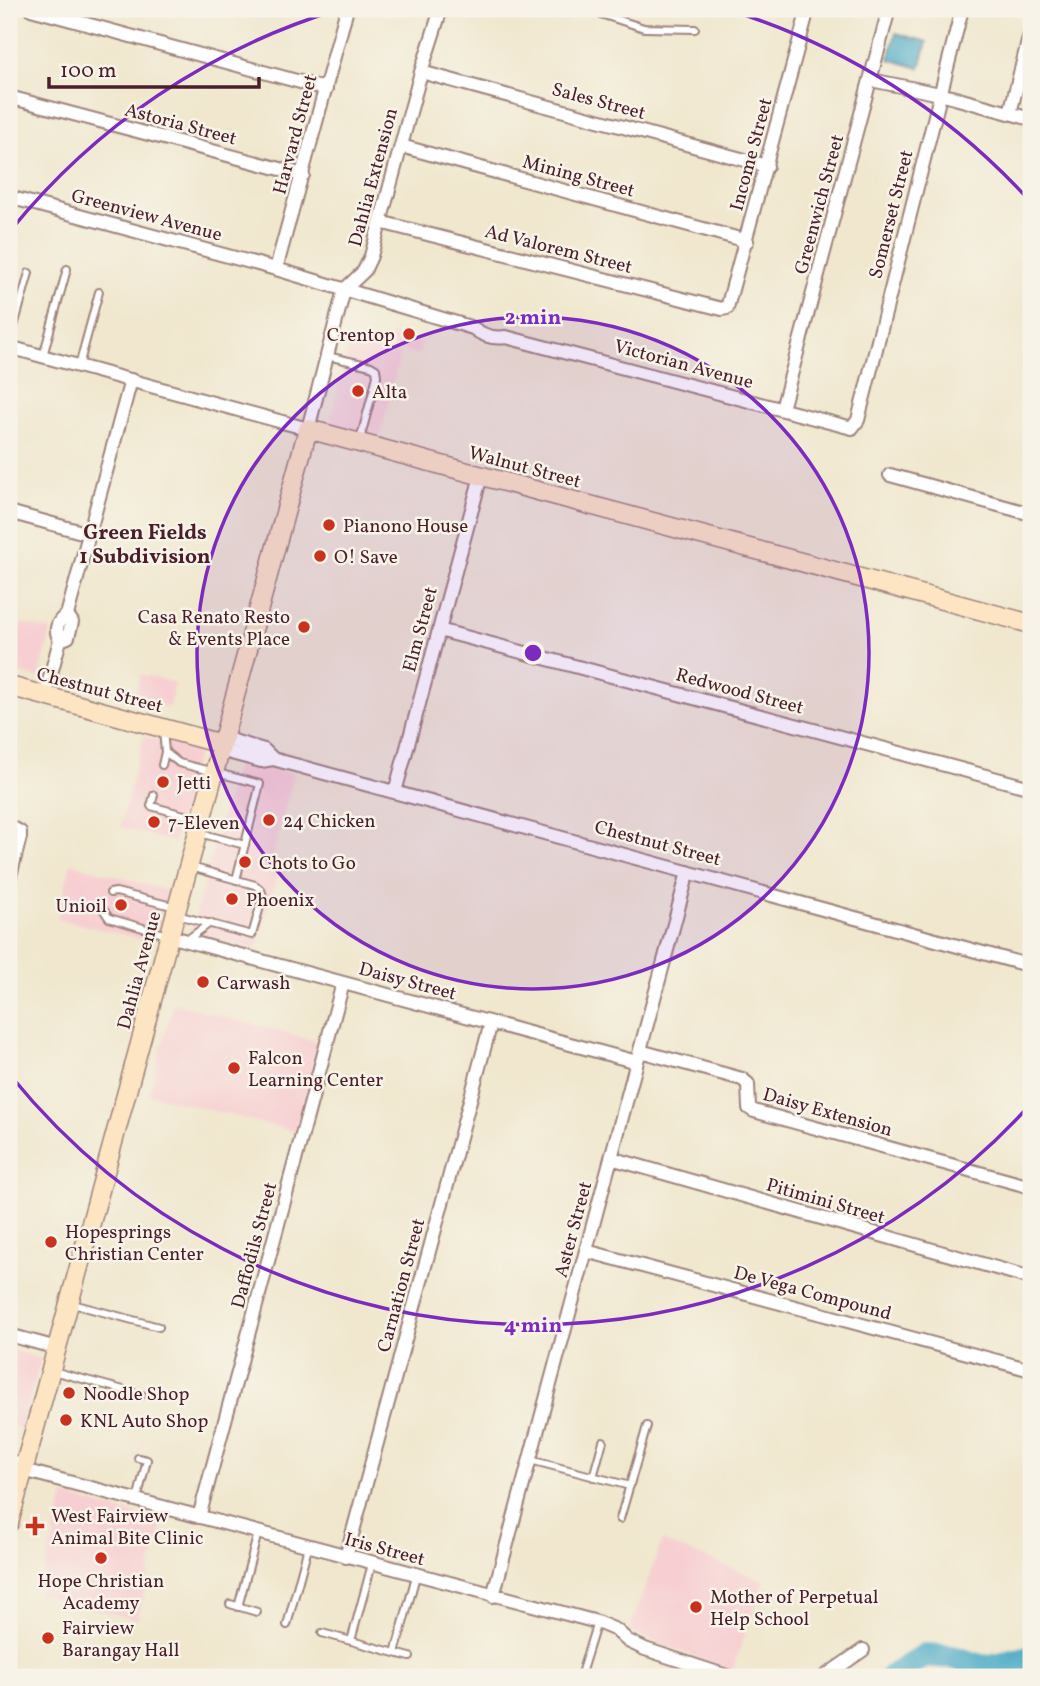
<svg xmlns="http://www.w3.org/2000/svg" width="1040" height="1686" font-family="Vollkorn,serif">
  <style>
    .built { fill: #f7cfd2 }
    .water { fill: #45a7c5; stroke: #486378; stroke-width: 2 }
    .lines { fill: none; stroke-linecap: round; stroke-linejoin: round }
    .river { stroke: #45a7c5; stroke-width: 24 }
    .lane-casing { stroke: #9d837c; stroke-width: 10 }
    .street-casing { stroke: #9d837c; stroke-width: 16 }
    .secondary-casing { stroke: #9d837c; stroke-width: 21 }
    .lane { stroke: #fff; stroke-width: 6 }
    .street { stroke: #fff; stroke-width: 12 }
    .secondary { stroke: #fde5c4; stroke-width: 18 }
    .ring { fill: none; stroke: #7b2cbf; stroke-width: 3.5 }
    .poi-dot { fill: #c8321e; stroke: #f7f3e8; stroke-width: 2.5 }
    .labels { text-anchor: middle; stroke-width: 5; stroke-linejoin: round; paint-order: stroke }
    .street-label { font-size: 19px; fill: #4a1f2b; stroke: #f7f3e8 }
    .poi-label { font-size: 19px; fill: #4a1f2b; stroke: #f7f3e8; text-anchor: start }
    .neighbourhood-label { font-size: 21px; font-weight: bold; fill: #4a1f2b; stroke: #f7f3e8 }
    .centre { fill: #7b2cbf; stroke: #f7f3e8; stroke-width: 3.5 }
    .ring-label { font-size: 21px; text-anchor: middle; font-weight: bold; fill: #7b2cbf; stroke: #f7f3e8; stroke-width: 5; stroke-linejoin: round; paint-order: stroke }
  </style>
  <rect width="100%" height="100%" fill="#f7f3e8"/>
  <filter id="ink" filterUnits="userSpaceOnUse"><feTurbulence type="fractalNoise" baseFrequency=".0143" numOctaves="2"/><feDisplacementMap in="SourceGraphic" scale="14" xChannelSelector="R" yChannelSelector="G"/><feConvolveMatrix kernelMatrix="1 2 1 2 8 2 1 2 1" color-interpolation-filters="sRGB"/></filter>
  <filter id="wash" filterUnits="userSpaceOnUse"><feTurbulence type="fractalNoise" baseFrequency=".00686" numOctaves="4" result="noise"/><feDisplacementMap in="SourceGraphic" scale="28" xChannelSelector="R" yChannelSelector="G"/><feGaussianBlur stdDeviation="1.57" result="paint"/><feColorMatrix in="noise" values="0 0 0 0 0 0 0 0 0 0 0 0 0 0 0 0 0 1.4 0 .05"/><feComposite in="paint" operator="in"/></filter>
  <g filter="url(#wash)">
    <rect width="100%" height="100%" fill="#f0e7ce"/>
    <path class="built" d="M392 335 422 343 419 355 388 346Z
      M350 342 400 354 380 437 329 425Z
      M21 623 51 631 39 678 10 670Z
      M141 674 175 683 169 708 134 699Z
      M144 736 198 750 174 842 120 827Z
      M237 759 294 774 272 860 280 863 256 950 191 932Z
      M71 863 168 891 153 942 57 919Z
      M173 1003 320 1042 296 1132 149 1094Z
      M9 1349 41 1359 21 1429 9 1425Z
      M64 1496 163 1522 137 1620 38 1594Z
      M662 1541 764 1581 732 1671 629 1632Z"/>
    <path class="water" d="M896 33 927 42 920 68 889 59Z"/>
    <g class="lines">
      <path class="river" d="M891 1677 925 1655 952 1657 985 1667 1031 1657"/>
    </g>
  </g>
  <g filter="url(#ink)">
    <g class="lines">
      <g class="lane-casing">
        <path id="lane" d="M585 9 644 28 695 29
          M9 344 29 273
          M43 356 67 269
          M327 356 371 366 376 369 377 376 360 440
          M79 366 99 292
          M165 752 179 763 260 784 236 880
          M162 765 165 752 163 730
          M154 795 151 806 199 819
          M199 833 245 845
          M110 893 116 892 176 907
          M103 909 109 918 167 935
          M177 915 252 935 263 896 261 890 255 885 191 867
          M188 939 210 923
          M69 1303 159 1327
          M53 1371 142 1395
          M9 1458 24 1462
          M530 1460 630 1486
          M593 1477 603 1441
          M137 1500 147 1460 138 1458
          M620 1519 647 1426
          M230 1604 257 1612
          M238 1607 258 1533
          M287 1625 308 1547
          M322 1633 410 1657
          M351 1641 372 1564
          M395 1653 416 1576
          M9 1673 27 1677
          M580 1677 597 1622"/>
      </g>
      <g class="street-casing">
        <path id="street" d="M31 9 326 89
          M421 72 767 166
          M871 80 940 94 1031 119
          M9 97 303 175
          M1010 113 1031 30
          M401 146 747 241
          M9 197 276 269 473 328C483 336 493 339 506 337L852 428 858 420 962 9
          M380 222 722 309 727 308 808 9
          M276 269 347 9
          M9 347 308 429 344 290 364 271 371 256 421 72 441 9
          M782 409 889 9
          M890 475 1031 514
          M9 512 89 534
          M439 630 1031 788
          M60 640 68 637 72 622 67 615
          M45 696 60 640C54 630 57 621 67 615L131 380
          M223 738 264 750 273 759
          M220 750 261 761 273 759 1031 966
          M395 792 481 476
          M9 826 20 832V837L9 880
          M169 936 637 1062
          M640 1051 742 1079 748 1084 749 1108 754 1111 1031 1187
          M611 1158 1031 1278
          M586 1251 1031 1370
          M9 1335 57 1348
          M23 1470 597 1622 616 1630 628 1641 645 1649 730 1677
          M199 1517 343 983
          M346 1557 491 1023
          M493 1596 688 872
          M824 1677 863 1650"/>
      </g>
      <g class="secondary-casing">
        <path id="secondary" d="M9 686 221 744
          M9 1523 308 429 1031 624"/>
      </g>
      <use href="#lane" class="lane"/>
      <use href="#street" class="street"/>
      <use href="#secondary" class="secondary"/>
    </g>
  </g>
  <circle cx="533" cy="653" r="336" fill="#7b2cbf" fill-opacity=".12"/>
  <g class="ring">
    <circle cx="533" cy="653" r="336"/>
    <path d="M1028 1107A672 672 0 0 1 11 1076M11 230A672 672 0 0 1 337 10M729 10A672 672 0 0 1 1028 199"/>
  </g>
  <g class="poi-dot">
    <circle cx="409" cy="334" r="7"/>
    <circle cx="358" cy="391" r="7"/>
    <circle cx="329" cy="525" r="7"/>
    <circle cx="320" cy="556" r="7"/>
    <circle cx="304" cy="627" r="7"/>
    <circle cx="163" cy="782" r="7"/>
    <circle cx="269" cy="820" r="7"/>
    <circle cx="154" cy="822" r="7"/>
    <circle cx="245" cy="862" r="7"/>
    <circle cx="232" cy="899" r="7"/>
    <circle cx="121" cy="905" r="7"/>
    <circle cx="203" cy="982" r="7"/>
    <circle cx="234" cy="1068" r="7"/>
    <circle cx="51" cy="1242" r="7"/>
    <circle cx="69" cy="1393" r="7"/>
    <circle cx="66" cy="1420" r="7"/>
    <path d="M31.5 1515.5h7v7h7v7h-7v7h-7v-7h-7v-7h7z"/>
    <circle cx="101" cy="1558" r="7"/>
    <circle cx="696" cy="1607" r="7"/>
    <circle cx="48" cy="1638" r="7"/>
  </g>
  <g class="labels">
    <g class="street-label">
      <text transform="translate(599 100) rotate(15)" y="7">Sales Street</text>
      <text transform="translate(181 123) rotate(15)" y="7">Astoria Street</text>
      <text transform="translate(294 134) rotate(-75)" y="7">Harvard Street</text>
      <text transform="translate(750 154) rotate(-75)" y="7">Income Street</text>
      <text transform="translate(579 175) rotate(15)" y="7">Mining Street</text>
      <text transform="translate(372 177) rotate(-75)" y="7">Dahlia Extension</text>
      <text transform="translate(818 204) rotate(-75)" y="7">Greenwich Street</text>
      <text transform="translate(147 214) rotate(15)" y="7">Greenview Avenue</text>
      <text transform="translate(890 214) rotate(-76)" y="7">Somerset Street</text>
      <text transform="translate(559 248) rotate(14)" y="7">Ad Valorem Street</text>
      <text transform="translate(684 363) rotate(15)" y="7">Victorian Avenue</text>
      <text transform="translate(525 466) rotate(15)" y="7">Walnut Street</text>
      <text transform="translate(419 629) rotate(-75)" y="7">Elm Street</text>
      <text transform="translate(100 689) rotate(15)" y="7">Chestnut Street</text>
      <text transform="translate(740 690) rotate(15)" y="7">Redwood Street</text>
      <text transform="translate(658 842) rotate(15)" y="7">Chestnut Street</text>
      <text transform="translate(138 970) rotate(-75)" y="7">Dahlia Avenue</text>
      <text transform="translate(408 980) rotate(15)" y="7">Daisy Street</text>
      <text transform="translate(828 1111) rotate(16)" y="7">Daisy Extension</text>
      <text transform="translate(826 1200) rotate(16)" y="7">Pitimini Street</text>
      <text transform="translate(572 1229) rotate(-75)" y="7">Aster Street</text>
      <text transform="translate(253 1245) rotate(-75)" y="7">Daffodils Street</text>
      <text transform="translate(400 1285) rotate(-75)" y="7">Carnation Street</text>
      <text transform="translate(813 1292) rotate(15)" y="7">De Vega Compound</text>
      <text transform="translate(385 1548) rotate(15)" y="7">Iris Street</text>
    </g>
    <g class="poi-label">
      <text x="395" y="341" text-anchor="end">Crentop</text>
      <text x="372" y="398">Alta</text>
      <text x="343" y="532">Pianono House</text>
      <text x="334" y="563">O! Save</text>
      <text x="290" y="623" text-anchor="end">Casa Renato Resto<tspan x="290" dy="22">&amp; Events Place</tspan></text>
      <text x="177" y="789">Jetti</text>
      <text x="283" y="827">24 Chicken</text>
      <text x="168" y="829">7-Eleven</text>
      <text x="259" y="869">Chots to Go</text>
      <text x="246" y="906">Phoenix</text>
      <text x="107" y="912" text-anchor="end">Unioil</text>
      <text x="217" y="989">Carwash</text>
      <text x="248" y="1064">Falcon<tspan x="248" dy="22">Learning Center</tspan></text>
      <text x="65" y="1238">Hopesprings<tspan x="65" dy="22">Christian Center</tspan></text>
      <text x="83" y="1400">Noodle Shop</text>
      <text x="80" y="1427">KNL Auto Shop</text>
      <text x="51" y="1522">West Fairview<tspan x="51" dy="22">Animal Bite Clinic</tspan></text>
      <text x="101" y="1587" text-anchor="middle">Hope Christian<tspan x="101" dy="22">Academy</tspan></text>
      <text x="710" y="1603">Mother of Perpetual<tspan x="710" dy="22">Help School</tspan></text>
      <text x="62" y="1634">Fairview<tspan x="62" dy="22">Barangay Hall</tspan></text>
    </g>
    <g class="neighbourhood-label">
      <text x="145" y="539">Green Fields<tspan x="145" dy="24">1 Subdivision</tspan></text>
    </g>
  </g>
  <circle cx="533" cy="653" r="10" class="centre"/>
  <g class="ring-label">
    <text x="533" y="324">2 min</text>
    <text x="533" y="1332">4 min</text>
  </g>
  <rect width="1040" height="1686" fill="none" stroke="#f7f3e8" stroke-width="35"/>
  <path d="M49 77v10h210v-10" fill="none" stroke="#4a1f2b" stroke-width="3.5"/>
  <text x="60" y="77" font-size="21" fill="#4a1f2b" stroke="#f7f3e8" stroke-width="5" paint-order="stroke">100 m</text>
</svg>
